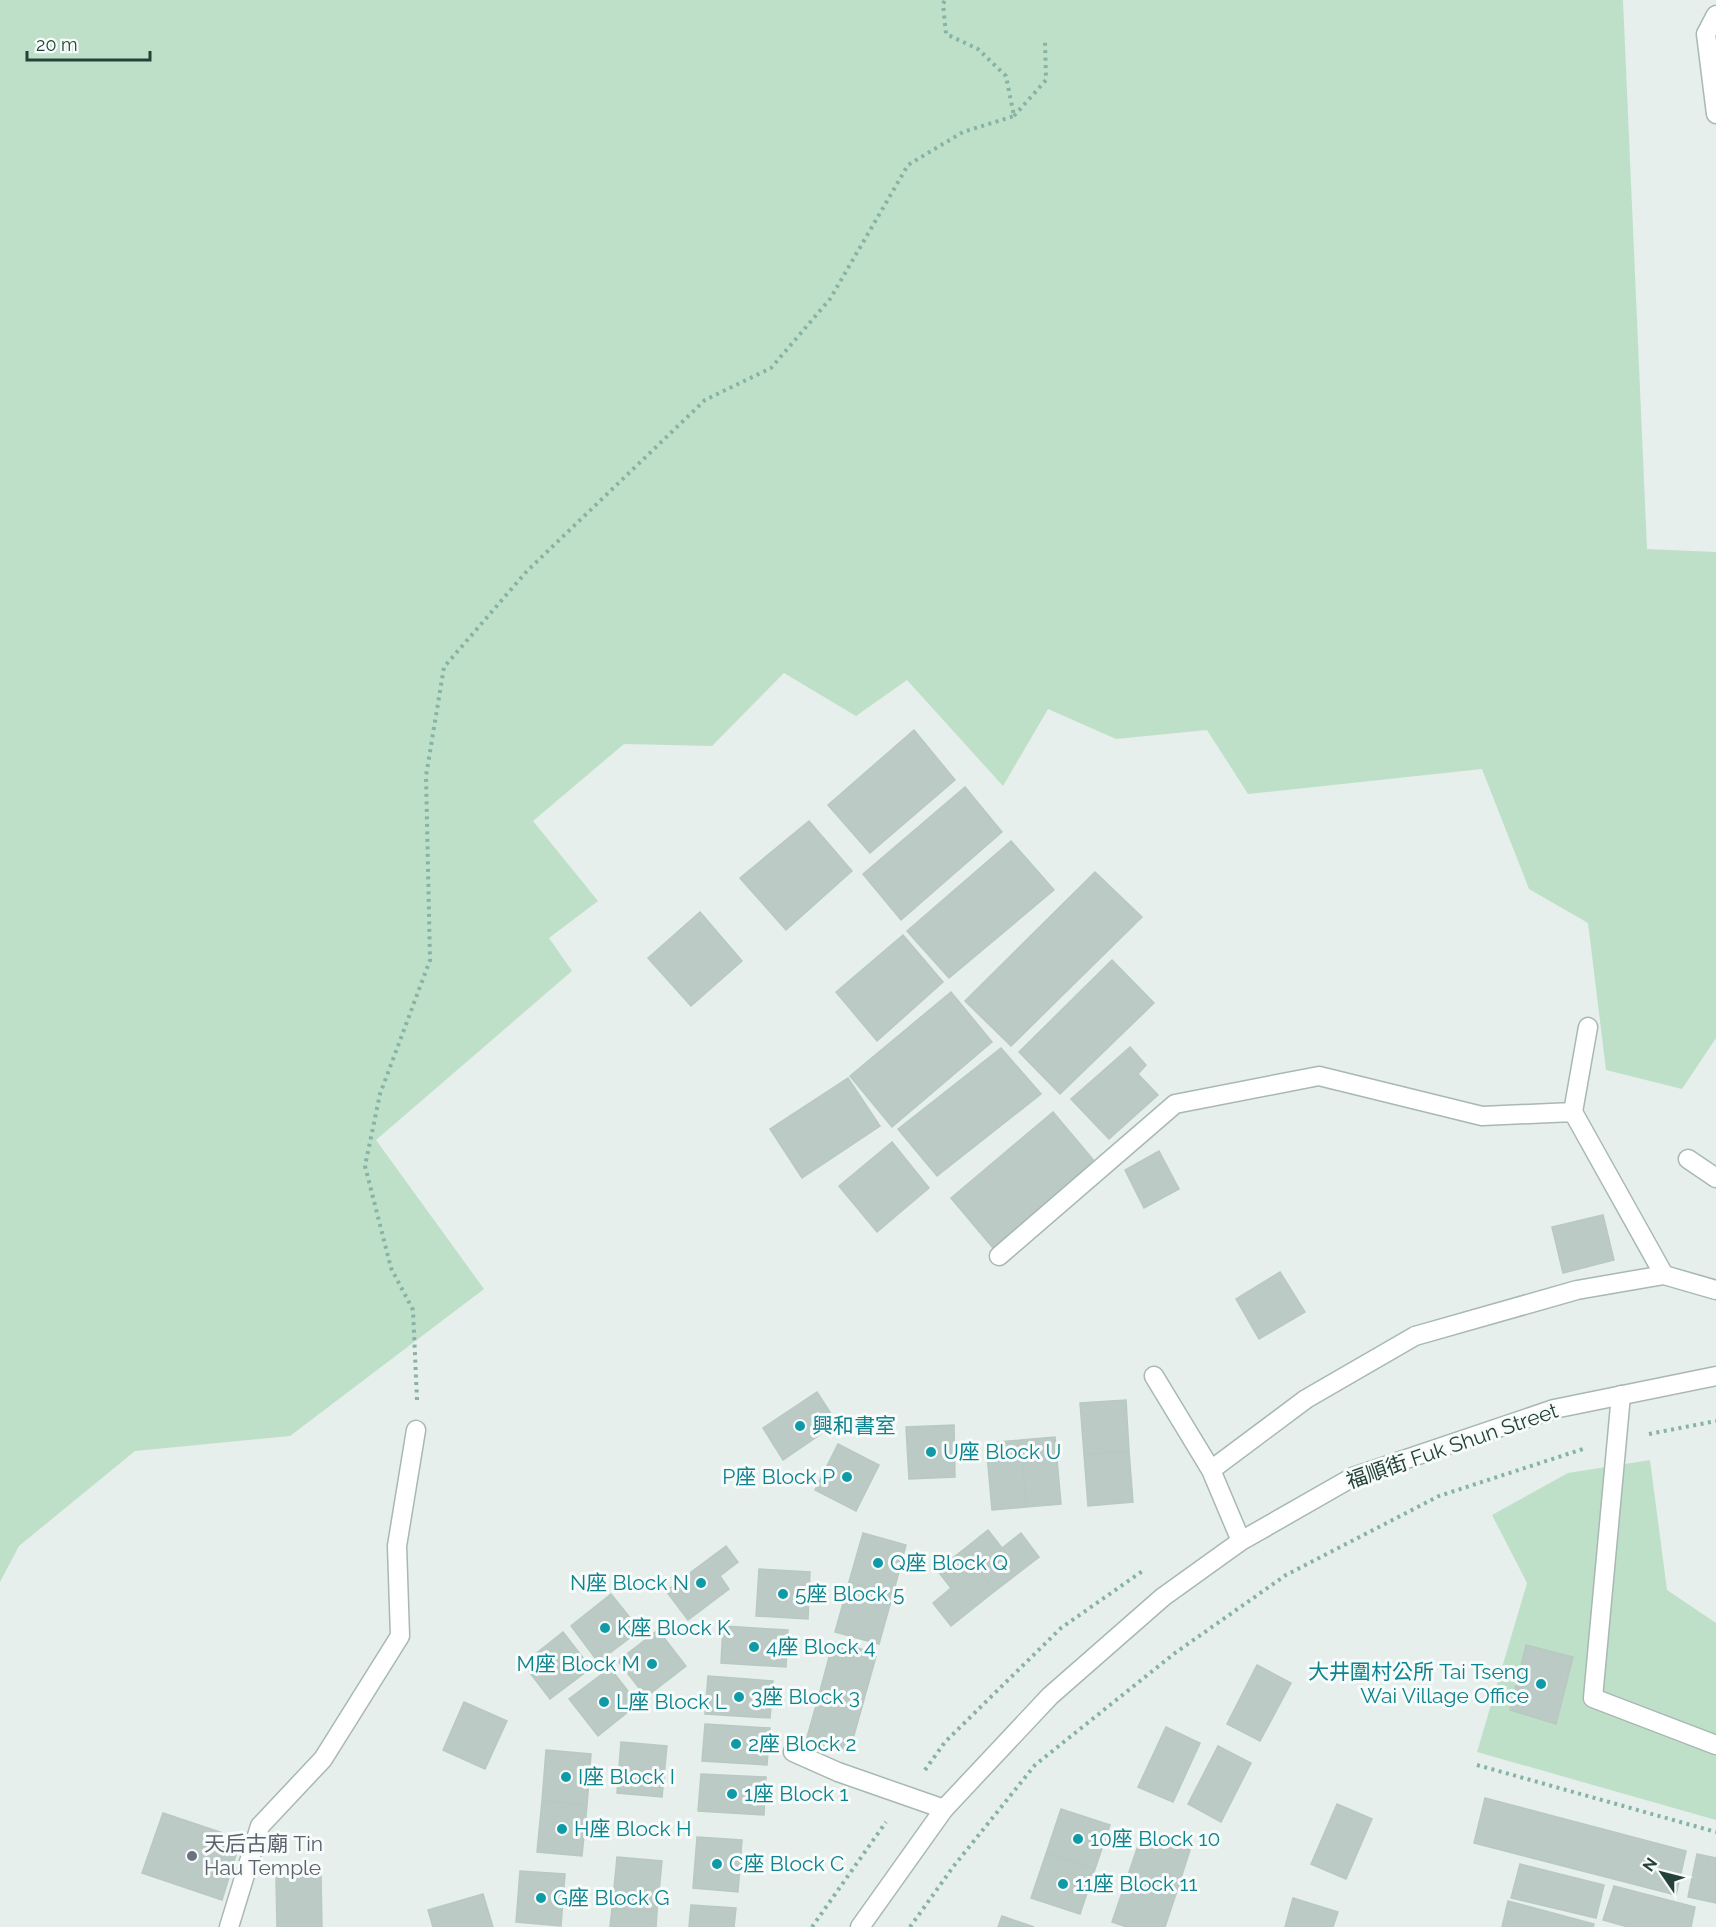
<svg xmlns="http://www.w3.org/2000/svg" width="1716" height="1927" font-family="Raleway,'Noto Sans TC',sans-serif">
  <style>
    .green { fill: #bfe0c8 }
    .building { fill: #bbcac4; stroke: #b8c9c2; stroke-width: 1.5 }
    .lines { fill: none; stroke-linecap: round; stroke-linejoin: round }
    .service-casing { stroke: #a8b8b2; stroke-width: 21 }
    .minor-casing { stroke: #a8b8b2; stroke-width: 21 }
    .path { stroke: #86b3a5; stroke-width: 4; stroke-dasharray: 3 4.5; stroke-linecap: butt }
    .service { stroke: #fff; stroke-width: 18 }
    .minor { stroke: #fff; stroke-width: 18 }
    .culture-dot { fill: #0f9aa8; stroke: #f7fbf9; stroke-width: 2 }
    .worship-dot { fill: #6b7280; stroke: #f7fbf9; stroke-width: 2 }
    .labels { text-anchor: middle; stroke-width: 6; stroke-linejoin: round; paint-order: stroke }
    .culture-label { font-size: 21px; fill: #0d838f; stroke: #f7fbf9; text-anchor: start }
    .street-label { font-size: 21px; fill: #24423a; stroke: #f7fbf9 }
    .worship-label { font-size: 21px; fill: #5b616d; stroke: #f7fbf9; text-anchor: start }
  </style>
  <rect width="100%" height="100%" fill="#e6efeb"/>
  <path class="green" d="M0 0H1623L1647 549 1716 552V1038L1682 1089 1606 1070 1588 923 1529 889 1482 769 1248 794 1207 730 1116 739 1048 709 1003 786 907 680 856 716 784 673 712 746 624 744 533 821 598 901 549 938 572 971 376 1140 484 1289 290 1436 135 1451 19 1546 0 1582Z
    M1650 1460 1667 1590 1716 1623V1820L1477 1752 1527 1583 1492 1515 1568 1473Z"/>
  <path class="building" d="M914 730 955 780 870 853 828 805Z
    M965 787 1002 832 901 920 863 874Z
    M809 821 852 871 786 930 740 878Z
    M1011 841 1054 890 949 978 907 931Z
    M1095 872 1142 917 1011 1046 965 1001Z
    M700 912 742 961 691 1006 648 958Z
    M903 935 943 982 877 1041 836 992Z
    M1112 960 1154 1003 1060 1094 1019 1052Z
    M951 992 992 1042 892 1127 850 1076Z
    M1130 1047 1146 1065 1138 1074 1158 1095 1109 1139 1071 1099Z
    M1001 1048 1041 1094 937 1176 898 1129Z
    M848 1078 880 1126 802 1178 770 1129Z
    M1053 1112 1095 1162 993 1248 951 1198Z
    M892 1142 929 1188 877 1232 839 1186Z
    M1159 1151 1179 1189 1144 1208 1125 1170Z
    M1603 1215 1614 1260 1563 1273 1552 1227Z
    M1280 1272 1305 1312 1259 1339 1236 1299Z
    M817 1392 837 1423 783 1460 763 1428Z
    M1126 1400 1129 1451 1084 1454 1080 1403Z
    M954 1425 955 1477 909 1479 906 1427Z
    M1055 1437 1061 1504 1026 1507 1021 1440Z
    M1021 1440 1026 1507 992 1510 986 1443Z
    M838 1444 879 1465 856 1511 815 1490Z
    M1129 1451 1133 1502 1088 1506 1084 1454Z
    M988 1530 1002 1548 1021 1533 1039 1557 995 1591 963 1550Z
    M863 1533 906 1545 893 1594 849 1582Z
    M726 1546 738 1562 720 1576 729 1589 688 1620 666 1591Z
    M963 1550 995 1591 951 1626 933 1603 951 1588 937 1570Z
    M759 1569 810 1572 808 1619 756 1616Z
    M849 1582 893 1594 879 1644 835 1632Z
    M611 1594 640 1630 598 1662 571 1626Z
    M723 1626 788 1630 786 1667 721 1663Z
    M658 1630 686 1666 646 1697 618 1661Z
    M563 1632 591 1668 550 1699 523 1664Z
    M833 1642 877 1653 863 1703 820 1691Z
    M1526 1645 1573 1657 1556 1724 1510 1710Z
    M1257 1665 1291 1683 1260 1741 1227 1724Z
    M610 1668 638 1704 598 1736 569 1699Z
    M708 1676 773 1681 770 1718 705 1714Z
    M820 1691 863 1703 849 1753 806 1741Z
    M464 1702 507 1721 485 1769 443 1750Z
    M705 1724 770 1728 767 1765 702 1761Z
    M1166 1727 1200 1743 1173 1802 1138 1787Z
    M621 1742 667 1746 662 1797 617 1793Z
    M1218 1746 1251 1763 1221 1822 1188 1804Z
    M546 1750 591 1754 587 1805 542 1801Z
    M701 1774 766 1777 764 1815 698 1811Z
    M1485 1798 1686 1851 1676 1895 1474 1843Z
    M542 1801 587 1805 582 1856 537 1852Z
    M1337 1804 1372 1819 1346 1879 1311 1864Z
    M1061 1809 1110 1825 1095 1869 1046 1854Z
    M163 1813 241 1839 222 1900 142 1873Z
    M1142 1834 1190 1850 1176 1894 1127 1878Z
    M697 1837 742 1840 738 1892 693 1888Z
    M1046 1854 1095 1869 1080 1914 1031 1898Z
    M1697 1854 1716 1858V1903L1688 1897Z
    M617 1857 662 1861 657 1912 612 1908Z
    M1520 1864 1604 1885 1596 1918 1511 1898Z
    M520 1871 565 1874 561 1926 516 1922Z
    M321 1876 322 1927H277L276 1877Z
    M1127 1878 1176 1894 1165 1927H1127L1112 1922Z
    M1614 1886 1695 1907 1691 1927H1628L1603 1920Z
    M483 1894 493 1927H433L428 1910Z
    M1293 1898 1338 1912 1333 1927H1285Z
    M1508 1901 1594 1924 1593 1927H1502Z
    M691 1905 736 1908 734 1927H689Z
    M612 1908 657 1912 656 1927H610Z
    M1002 1916 1034 1927H998Z"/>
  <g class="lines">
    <g class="service-casing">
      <path id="service" d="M1688 1159 1716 1178
        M1621 1395 1593 1698 1716 1745
        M793 1752 838 1772 944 1809"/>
    </g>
    <g class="minor-casing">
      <path id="minor" d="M1716 15 1706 34 1716 114
        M1588 1027 1573 1112 1664 1275 1716 1290
        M999 1256 1175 1104 1319 1076 1482 1116 1573 1112
        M1154 1376 1211 1470 1241 1541
        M1211 1470 1306 1399 1415 1336 1577 1290 1664 1275
        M229 1927 260 1826 323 1759 400 1636 397 1546 416 1430
        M860 1927 944 1809 1050 1696 1163 1597 1241 1541 1353 1477 1554 1409 1716 1376"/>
    </g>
    <path class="path" d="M1014 116 1046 80 1045 41
      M417 1400 413 1310 391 1268 365 1166 380 1094 430 960 426 776 444 667 527 571 705 400 771 368 830 299 908 165 963 132 1014 116 1006 76 978 49 946 34 943 4 945 0
      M1649 1434 1716 1421
      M1477 1765 1716 1832
      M925 1770 945 1742 1061 1628 1144 1570
      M812 1927 886 1822
      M910 1927 953 1867 1035 1765 1175 1653 1286 1575 1439 1496 1586 1448"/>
    <use href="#service" class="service"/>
    <use href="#minor" class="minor"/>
  </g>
  <g class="culture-dot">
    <circle cx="800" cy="1426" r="6"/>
    <circle cx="931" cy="1452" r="6"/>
    <circle cx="847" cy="1477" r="6"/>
    <circle cx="878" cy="1563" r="6"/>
    <circle cx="701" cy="1583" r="6"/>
    <circle cx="783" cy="1594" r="6"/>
    <circle cx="605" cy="1628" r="6"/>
    <circle cx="754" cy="1647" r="6"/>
    <circle cx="652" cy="1664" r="6"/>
    <circle cx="1541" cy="1684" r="6"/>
    <circle cx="739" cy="1697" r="6"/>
    <circle cx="604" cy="1702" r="6"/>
    <circle cx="736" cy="1744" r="6"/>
    <circle cx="566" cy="1777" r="6"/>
    <circle cx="732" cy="1794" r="6"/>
    <circle cx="562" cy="1829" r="6"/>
    <circle cx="1078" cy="1839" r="6"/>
    <circle cx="717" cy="1864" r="6"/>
    <circle cx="1063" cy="1884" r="6"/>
    <circle cx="541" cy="1898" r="6"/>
  </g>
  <circle class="worship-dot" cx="192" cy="1856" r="6"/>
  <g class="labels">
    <g class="culture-label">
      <text x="812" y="1433">興和書室</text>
      <text x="943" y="1459">U座 Block U</text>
      <text x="835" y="1484" text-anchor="end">P座 Block P</text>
      <text x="890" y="1570">Q座 Block Q</text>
      <text x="689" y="1590" text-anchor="end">N座 Block N</text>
      <text x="795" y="1601">5座 Block 5</text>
      <text x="617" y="1635">K座 Block K</text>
      <text x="766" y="1654">4座 Block 4</text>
      <text x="640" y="1671" text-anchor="end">M座 Block M</text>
      <text x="1529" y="1679" text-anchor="end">大井圍村公所 Tai Tseng<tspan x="1529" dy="24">Wai Village Office</tspan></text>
      <text x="751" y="1704">3座 Block 3</text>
      <text x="616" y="1709">L座 Block L</text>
      <text x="748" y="1751">2座 Block 2</text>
      <text x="578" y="1784">I座 Block I</text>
      <text x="744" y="1801">1座 Block 1</text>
      <text x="574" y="1836">H座 Block H</text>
      <text x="1090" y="1846">10座 Block 10</text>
      <text x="729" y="1871">C座 Block C</text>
      <text x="1075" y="1891">11座 Block 11</text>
      <text x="553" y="1905">G座 Block G</text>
    </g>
    <g class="street-label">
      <text transform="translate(1452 1446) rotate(-19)" y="7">福順街 Fuk Shun Street</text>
    </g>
    <g class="worship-label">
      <text x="204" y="1851">天后古廟 Tin<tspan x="204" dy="24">Hau Temple</tspan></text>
    </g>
  </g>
  <g transform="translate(1662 1873) rotate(305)" stroke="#f7fbf9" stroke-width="4.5" paint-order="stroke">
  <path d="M0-4.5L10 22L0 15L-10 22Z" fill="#24423a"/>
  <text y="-9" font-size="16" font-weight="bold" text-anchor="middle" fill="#24423a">N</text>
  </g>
  <path d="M27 51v9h123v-9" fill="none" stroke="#24423a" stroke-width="3"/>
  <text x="36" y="51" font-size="18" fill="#24423a" stroke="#f7fbf9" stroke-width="4.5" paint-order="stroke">20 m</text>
</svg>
